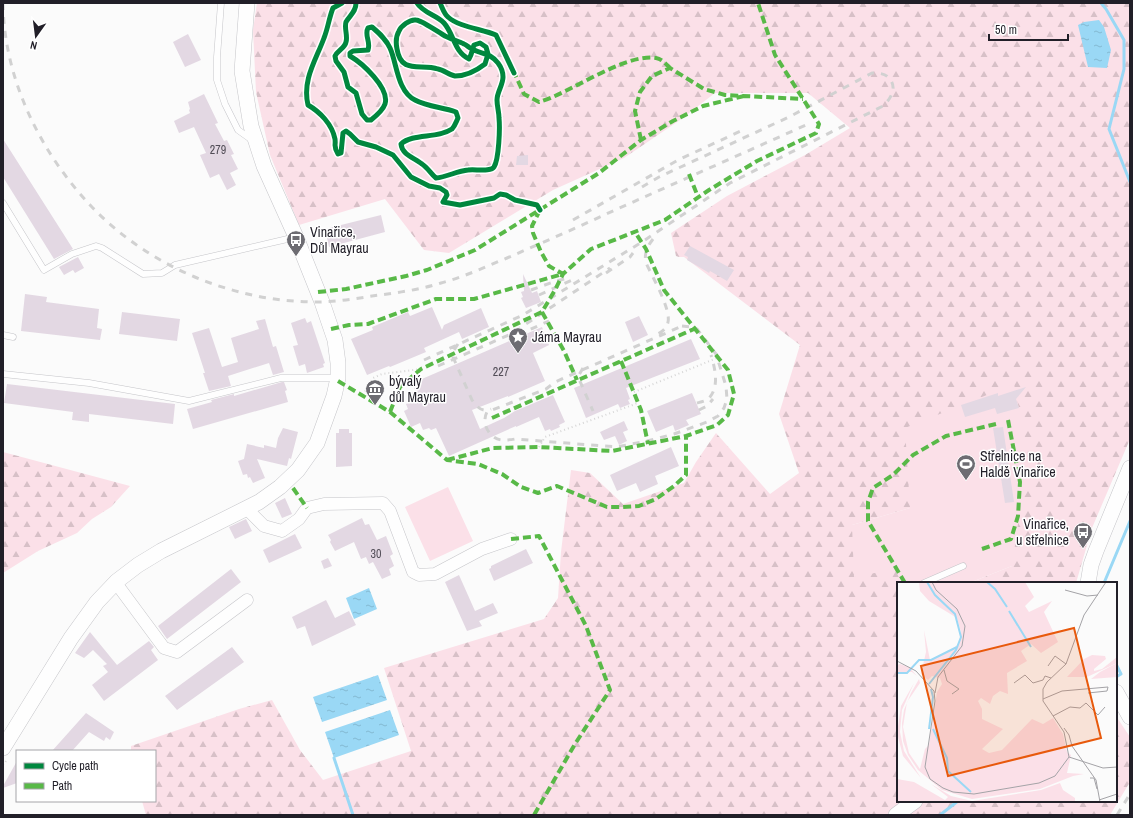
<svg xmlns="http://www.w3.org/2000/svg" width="1133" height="818" font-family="'Archivo Narrow',sans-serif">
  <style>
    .forest { fill: url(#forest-firs) }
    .pitch { fill: #fbe0e8 }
    .water { fill: url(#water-ripples) }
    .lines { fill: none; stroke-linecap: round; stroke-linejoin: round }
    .stream { stroke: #9ad8f5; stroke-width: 3 }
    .building { fill: #e3d8e3 }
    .service-casing { stroke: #c5c5c9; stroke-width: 7 }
    .minor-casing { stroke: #c5c5c9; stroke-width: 13 }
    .tertiary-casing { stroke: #c5c5c9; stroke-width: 16 }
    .path { stroke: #d6d6d6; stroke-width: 2; stroke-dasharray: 1 3; stroke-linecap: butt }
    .service { stroke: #fefefe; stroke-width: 6 }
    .minor { stroke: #fefefe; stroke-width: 12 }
    .tertiary { stroke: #fefefe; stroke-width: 15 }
    .rail { stroke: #d1d1d1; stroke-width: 3; stroke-dasharray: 7 7; stroke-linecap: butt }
    .quiet { stroke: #58b947; stroke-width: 4; stroke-dasharray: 8 4; stroke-linecap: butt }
    .cycleway-casing { stroke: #fff; stroke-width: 8 }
    .cycleway { stroke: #00873e; stroke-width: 5 }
    .labels { text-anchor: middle; stroke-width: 3; stroke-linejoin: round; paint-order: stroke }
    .number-label { font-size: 12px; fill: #524d57 }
    .poi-label { font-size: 14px; fill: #211f28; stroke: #fff; text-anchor: start }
    .inset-river { fill: none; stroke: #9ad8f5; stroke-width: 2 }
    .inset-road { fill: none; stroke: #a4a3a7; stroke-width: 1 }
    .view { fill: #e8590c; fill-opacity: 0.15; stroke: #e8590c; stroke-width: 2 }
    .inset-edge { fill: none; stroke: #211f28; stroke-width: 2 }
  </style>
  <defs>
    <pattern id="forest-firs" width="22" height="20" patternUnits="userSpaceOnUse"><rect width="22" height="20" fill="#fbe0e8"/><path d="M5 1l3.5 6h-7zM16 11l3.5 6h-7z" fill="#d7c0c7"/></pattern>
    <pattern id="water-ripples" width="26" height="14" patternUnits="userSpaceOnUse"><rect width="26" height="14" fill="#9ad8f5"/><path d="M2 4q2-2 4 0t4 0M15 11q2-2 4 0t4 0" fill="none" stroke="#84b9d2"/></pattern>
  </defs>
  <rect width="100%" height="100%" fill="#fbfbfb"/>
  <path class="forest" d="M257 3H1130V439L1092 528 1076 583H969L1012 566 910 508 852 525 895 569 902 583H898V801H1116V716L1130 737V782L1110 815H146L142 801H155V751H131V746L239 709 272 700 300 750 323 780 411 751 384 668 544 619 558 598 561 552 571 470 590 473 623 504 684 483 696 462 716 433 770 494 799 473 779 414 800 345 684 257H679L676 256 671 233 727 196 805 155 850 128 808 93H715L680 120 624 158 553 190 449 253 424 250 385 199 299 225 270 155 256 92 253 30Z
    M3 452 130 486 111 507 92 519 77 533 38 551 3 573Z"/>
  <path class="pitch" d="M1014 384 1028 454 1012 566 969 583H902L895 569 854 577 852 525 910 508 905 428Z
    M448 487 473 541 430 561 405 507Z"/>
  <path class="water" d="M1099 20 1104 27 1111 50 1107 68 1088 67 1078 25 1084 22Z
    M369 588 377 609 354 619 346 598Z
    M378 675 387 700 322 722 313 697Z
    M390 710 399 735 334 758 325 732Z"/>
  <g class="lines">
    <path class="stream" d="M1101 3 1106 9 1124 40V69L1109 129 1130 182
      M1104 583 1130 521
      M1116 664 1121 674 1116 677
      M334 758 353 815
      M940 815 958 801"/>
  </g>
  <path class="building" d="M188 34 201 60 185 67 173 42Z
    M204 94 218 123 215 124 224 141 227 140 234 154 231 155 238 169 230 173 236 185 227 190 219 174 210 178 200 155 206 153 194 127 179 133 174 121 190 113 189 110 190 109 188 102Z
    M3 139 73 249 54 259 3 177Z
    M528 155V165H516L517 156Z
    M381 215 385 232 329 247 325 229Z
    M690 246 734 270 727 281 710 271 709 273 706 271 687 260 688 257 684 255Z
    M78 257 84 268 75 273 73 270 64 275 59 267Z
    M523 274 532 293 537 291 541 302 526 308 521 298 523 297 521 292 524 291Z
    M25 294 47 297 46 302 99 309 97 328 102 329 100 340 21 331Z
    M432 307 442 330 444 325 481 308 489 327 462 339 459 332 424 348 426 352 390 367 389 366 367 375 351 339 373 330 372 327 408 312 410 316Z
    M122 312 180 319 177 341 119 334Z
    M639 316 648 335 633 342 625 322Z
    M305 318 307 323 311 321 325 363 323 364 324 367 307 373 305 364 299 366 293 346 298 345 291 323Z
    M265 319 273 347 276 346 284 372 273 375 269 363 228 376 231 386 209 391 203 373H205L192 333 209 328 222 367 238 362 231 338 259 329 256 321Z
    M542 327 549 345 533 353 545 381 508 397V396L472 410 480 429 504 418 515 411 553 395 565 422 559 425 560 427 551 431 550 429 545 431 539 417 516 427V426L449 456 436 428 431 430 429 428 423 430 420 423 411 427 404 411 408 409 406 404 411 402 408 394 416 391 414 388 418 386 415 382Z
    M691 339 700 359 626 388 630 399 628 400 630 404 620 408 618 404 586 418 574 388Z
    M282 382H284L287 390 285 391 288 402 193 429 187 409 212 402 211 400 234 394V396Z
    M7 384 175 404 173 424 89 414V422L72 420 73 412 4 403Z
    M1026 387 1016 399 1019 408 997 414 995 408 965 417 961 405 998 393V396Z
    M692 393 701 414 686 420 689 425 675 431 673 425 656 432 647 411Z
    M624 421 628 430 623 432 627 441 619 445 615 436 604 440 600 432Z
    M1003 427 1014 502 1005 503 993 428Z
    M283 428 298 432 291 459 289 458 287 466 257 459 265 478 253 483 250 477 248 478 247 474 243 475 238 461 244 459 247 444 264 448V445L276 448 278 438Z
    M339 429H349V433H352V466L336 467V433H339Z
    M671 447 679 466 655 476 658 484 640 492 636 483 617 491 610 475Z
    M285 498 292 514 282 518 275 503Z
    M362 518 365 525 369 524 377 540 386 536 393 554 390 556 394 566 389 569 391 575 382 579 373 562 369 564 366 557 361 559 354 542 335 551 330 542 331 540 328 535Z
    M246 519 252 531 235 539 229 527Z
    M295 534 302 548 269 563 263 550Z
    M526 549 533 563 494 581 489 569 491 568V566Z
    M328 558 332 566 324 569 321 561Z
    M231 569 241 582 167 639 158 626Z
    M459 575 475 611 493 603 498 613 479 621 482 626 467 631 445 582Z
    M326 600 335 618 349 611 356 625 312 646 305 626 297 629 292 617Z
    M90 632 117 665 149 641 154 647 151 650 158 660 104 701 92 685 108 672 103 666 107 664 93 650 84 658 75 653Z
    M232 647 244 662 177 710 165 696Z
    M86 713 114 732 110 740 106 737 104 741 89 732 72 751H52Z
    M17 761V783L3 788V786Z"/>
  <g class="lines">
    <g class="service-casing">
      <path id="service" d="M221 3 217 57V80L225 104 238 130 252 140
        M3 203 44 270 72 254 96 246 102 248 143 274 162 273 175 265 296 237
        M3 335 13 337
        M3 374 89 383 189 401 281 378H337
        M924 583 963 566"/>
    </g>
    <g class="minor-casing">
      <path id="minor" d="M246 508 264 526 282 531 299 519 307 508 324 504 383 503 390 511 413 572 419 575 435 574 482 549 511 539
        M116 583 164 648 177 652 247 600"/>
    </g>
    <g class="tertiary-casing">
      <path id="tertiary" d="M1088 583 1091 565 1096 551 1130 468
        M1116 692 1130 717
        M3 748 71 638 97 602 117 581 138 565 161 551 259 502 280 487 298 470 317 443 334 396 338 378V363L335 340 322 302 296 237 264 166 251 126 242 71 247 3
        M896 815 915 801"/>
    </g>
    <path class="path" d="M634 392 717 358
      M363 395 373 378 382 374 421 369
      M539 447 545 437 638 403
      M3 765 6 761"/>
    <use href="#service" class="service"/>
    <use href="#minor" class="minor"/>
    <use href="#tertiary" class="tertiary"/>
    <path class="rail" d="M3 3C4 79 40 152 91 206 149 267 234 302 317 302 335 302 354 299 372 296 395 293 419 290 441 283 464 277 485 267 507 258 539 244 572 230 604 215 671 185 739 155 806 125
      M573 220 678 160 743 130
      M653 239C647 247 644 253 646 263 652 276 671 309 668 322 667 328 663 331 658 334
      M606 273 630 257 633 253
      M531 290 556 281 568 278
      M539 295 572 280
      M682 326 693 327 697 329 716 354 726 386 727 399 724 408 718 416 707 422 674 434 647 441 617 447 515 439C510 440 505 440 501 440 489 438 481 423 487 412L546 389 555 382Z
      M518 335 549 321
      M458 344 454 350 453 357 472 400C477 407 482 413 491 409
      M424 360 523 315 642 242 730 183 881 107C890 101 899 87 888 77 884 73 877 73 872 73L789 117 659 177 642 187
      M438 366 511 334 610 268
      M583 368 579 375V379L593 411
      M697 403C701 402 706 401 708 399 720 388 715 368 711 355
      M699 410 707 406 713 399
      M1117 815 1130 794"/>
    <path class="quiet" d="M513 70 524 94 539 102C571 93 624 53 656 58 662 59 666 64 670 68
      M641 140 635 111 640 92 652 76 670 68 704 89 725 95 803 99
      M689 174 698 197
      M540 210 532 226 533 233 541 252 549 266 563 274
      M318 292 346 289 406 276 427 270 475 250 599 173 641 140 673 121 703 106 744 96
      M542 312 564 351 577 380
      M331 329 349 325 368 324 436 299H474L563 274
      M621 361 641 410 648 444
      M338 381 390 412 447 460 478 464 502 474 521 487 538 493 557 486 607 507H623L639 506 656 499 674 486 686 475V436
      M390 412 400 387 421 369 542 312 555 290 563 274 591 249 665 220 709 190 757 161 816 133 819 124 775 55 758 3
      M492 418 694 329
      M447 460 493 448 539 447 612 451 686 436 717 425 728 415 734 394 728 370 664 290 646 249 635 232
      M293 488 307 508
      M511 539 539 536 586 626 610 690 575 744 534 815
      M982 549 1011 539 1018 516 1020 482 1008 420
      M905 583 868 521V502L873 488 893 475 913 455 946 436 996 424"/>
    <g class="cycleway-casing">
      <path id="cycleway" d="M342 3 333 8C329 18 328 28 324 38 316 60 302 80 308 105 320 112 332 124 335 139 336 146 333 146 338 154L341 153 343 133 346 131 350 134 358 142 376 147 393 155 411 177 429 186 440 188 446 192 447 195 443 202 460 205 494 198 500 194 506 195 515 200 537 205 540 210
        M356 3C356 12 350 15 346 22 344 28 348 36 346 42 345 48 338 50 335 56L336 61 344 72 348 87 356 93 362 114 367 120H371C376 116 383 110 385 104 390 88 362 63 350 56V53L353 51 368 50C371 42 364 35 368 28L372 27C379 33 386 39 390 48 397 63 397 91 415 100 428 107 442 107 456 112L458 118C456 122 455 126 452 129 437 139 413 133 401 144 402 155 415 158 422 164 428 168 431 174 436 178 447 177 457 171 468 170 475 169 491 172 494 167 499 159 500 128 499 118 499 112 497 106 497 100 497 92 503 85 503 77 503 72 501 67 498 63 489 52 483 55 472 49 469 48 467 45 464 44 458 41 451 39 445 36 438 32 423 21 416 20 410 19 401 26 399 31 396 36 396 44 397 49 401 75 421 63 438 69 444 70 449 75 455 76 467 76 476 71 485 64L488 54 486 47 480 43 474 45C472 50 472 54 469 59 454 52 454 34 444 23 437 15 423 13 417 3
        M440 3C442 7 444 14 448 17 459 27 482 29 496 35L514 73"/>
    </g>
    <use href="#cycleway" class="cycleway"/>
  </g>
  <defs>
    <g id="bus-pin" transform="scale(1)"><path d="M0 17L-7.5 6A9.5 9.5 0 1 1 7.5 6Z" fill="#6d6c72" stroke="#fff"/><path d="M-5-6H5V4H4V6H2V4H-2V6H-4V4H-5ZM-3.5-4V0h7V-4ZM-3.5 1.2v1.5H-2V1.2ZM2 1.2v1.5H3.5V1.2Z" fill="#fff"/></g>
    <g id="sight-pin" transform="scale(1)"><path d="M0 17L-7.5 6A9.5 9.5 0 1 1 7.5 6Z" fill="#6d6c72" stroke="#fff"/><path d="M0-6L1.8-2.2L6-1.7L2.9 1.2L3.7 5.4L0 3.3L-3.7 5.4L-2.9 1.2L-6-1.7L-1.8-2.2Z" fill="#fff"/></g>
    <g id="museum-pin" transform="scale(1)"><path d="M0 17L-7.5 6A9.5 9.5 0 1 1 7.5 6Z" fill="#6d6c72" stroke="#fff"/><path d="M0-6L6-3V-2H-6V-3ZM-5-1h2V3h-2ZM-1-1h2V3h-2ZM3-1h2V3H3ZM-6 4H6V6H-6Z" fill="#fff"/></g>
    <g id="stadium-pin" transform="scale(1)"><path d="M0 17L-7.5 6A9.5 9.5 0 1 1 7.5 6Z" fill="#6d6c72" stroke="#fff"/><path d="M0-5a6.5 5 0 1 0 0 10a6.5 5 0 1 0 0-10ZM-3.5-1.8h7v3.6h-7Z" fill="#fff"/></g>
  </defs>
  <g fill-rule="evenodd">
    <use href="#bus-pin" x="296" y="240"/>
    <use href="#sight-pin" x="518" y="337"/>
    <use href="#museum-pin" x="375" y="389"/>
    <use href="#stadium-pin" x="966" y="464"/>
    <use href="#bus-pin" x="1083" y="532"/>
  </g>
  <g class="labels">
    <g class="number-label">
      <text x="218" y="154">279</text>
      <text x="501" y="376">227</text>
      <text x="376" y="558">30</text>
    </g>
    <g class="poi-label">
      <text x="310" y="237">Vinařice,<tspan x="310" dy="16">Důl Mayrau</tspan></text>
      <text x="532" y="342">Jáma Mayrau</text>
      <text x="389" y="386">bývalý<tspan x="389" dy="16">důl Mayrau</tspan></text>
      <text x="980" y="461">Střelnice na<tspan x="980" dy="16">Haldě Vinařice</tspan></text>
      <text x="1069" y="529" text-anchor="end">Vinařice,<tspan x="1069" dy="16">u střelnice</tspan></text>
    </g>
  </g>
  <g transform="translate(897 582)">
    <rect width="220" height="220" fill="#fbfbfb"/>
    <path d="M220 81V95L194 97 203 90Z" fill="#fbe0e8"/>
    <path d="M22 0H128L137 15 128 24 132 30 155 19 147 30 161 60 144 71 134 62 124 69 130 79 110 91 111 112 103 109 96 114 93 122 84 116 81 119 85 127V137L106 147 85 167 92 171 105 168 135 137 146 142 156 136 166 152 170 170 174 173 170 191 187 192 176 194 143 207 75 217 45 208 21 188 11 173 6 159 5 141 7 128 14 111 22 97 23 101 10 120 6 145 12 171 23 187 28 167 32 163 40 110 45 102 43 96 35 94 31 98 24 92 29 70 27 48 33 78 58 65 62 61 64 50 60 36 32 19 23 9ZM195 73 208 74 209 77 197 87V89L205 87 220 75V81L190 95H170L187 77ZM17 101 5 128 3 150 7 169 24 196 6 174 0 151 4 124ZM0 197 17 200 48 218 51 215 34 202 54 214 75 219 144 208 163 201 166 208 178 216V220H0Z" fill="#fbe0e8"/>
    <path d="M3 82 12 85 20 94 15 90H0V83Z" fill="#fbe0e8"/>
    <path d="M61 105 64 109 70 107 72 114 65 118 68 129 55 138 50 130 49 114Z" fill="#fbe0e8"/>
    <path class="inset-river" d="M30 0 38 13 58 32 64 55 59 68 32 102M90 0 98 7 110 25M112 29 134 65M0 91H10L22 78H34L60 65M32 147 36 115 34 107M36 147 50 176 51 189 74 210"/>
    <path class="inset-road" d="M35 0 39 8 60 27 68 44 65 64 41 95 38 111M168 8 190 14 201 13M0 79 19 89 37 109 38 119 28 185 33 197 46 206 56 210 77 212 142 201 158 194 172 175M151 84 158 74 169 82M47 88 50 99 62 107 55 112M117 101 128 93 136 101 146 98 148 94 154 96M146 117 165 109 211 105 210 109 191 111M156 134 173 125 183 126 189 121 201 133 208 125M167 146 172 153 175 164 199 198 203 220M172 175 167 150 146 119V107L150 100 169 82 187 33 209 0M172 175 206 186 220 185M193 196H197L200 207M202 218 220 212"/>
    <path class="view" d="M177 46 204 156 51 194 24 84Z"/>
    <rect width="220" height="220" class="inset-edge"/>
  </g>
  <rect width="1133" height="818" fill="none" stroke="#211f28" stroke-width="8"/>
  <rect x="16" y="750" width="140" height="52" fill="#ffffff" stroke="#a6a5a9"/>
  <rect x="24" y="763" width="20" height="6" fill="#00873e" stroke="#a6a5a9"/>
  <text x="52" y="770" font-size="12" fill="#211f28">Cycle path</text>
  <rect x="24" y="783" width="20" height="6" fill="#58b947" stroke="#a6a5a9"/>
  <text x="52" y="790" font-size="12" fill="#211f28">Path</text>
  <g transform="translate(36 36) rotate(194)" stroke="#ffffff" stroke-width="3" paint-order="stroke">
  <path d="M0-3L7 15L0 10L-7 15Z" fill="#211f28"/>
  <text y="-6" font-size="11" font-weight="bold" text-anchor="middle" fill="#211f28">N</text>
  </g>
  <path d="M989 34v6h79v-6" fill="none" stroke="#211f28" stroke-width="2"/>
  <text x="995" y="34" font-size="12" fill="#211f28" stroke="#ffffff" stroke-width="3" paint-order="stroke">50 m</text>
</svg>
